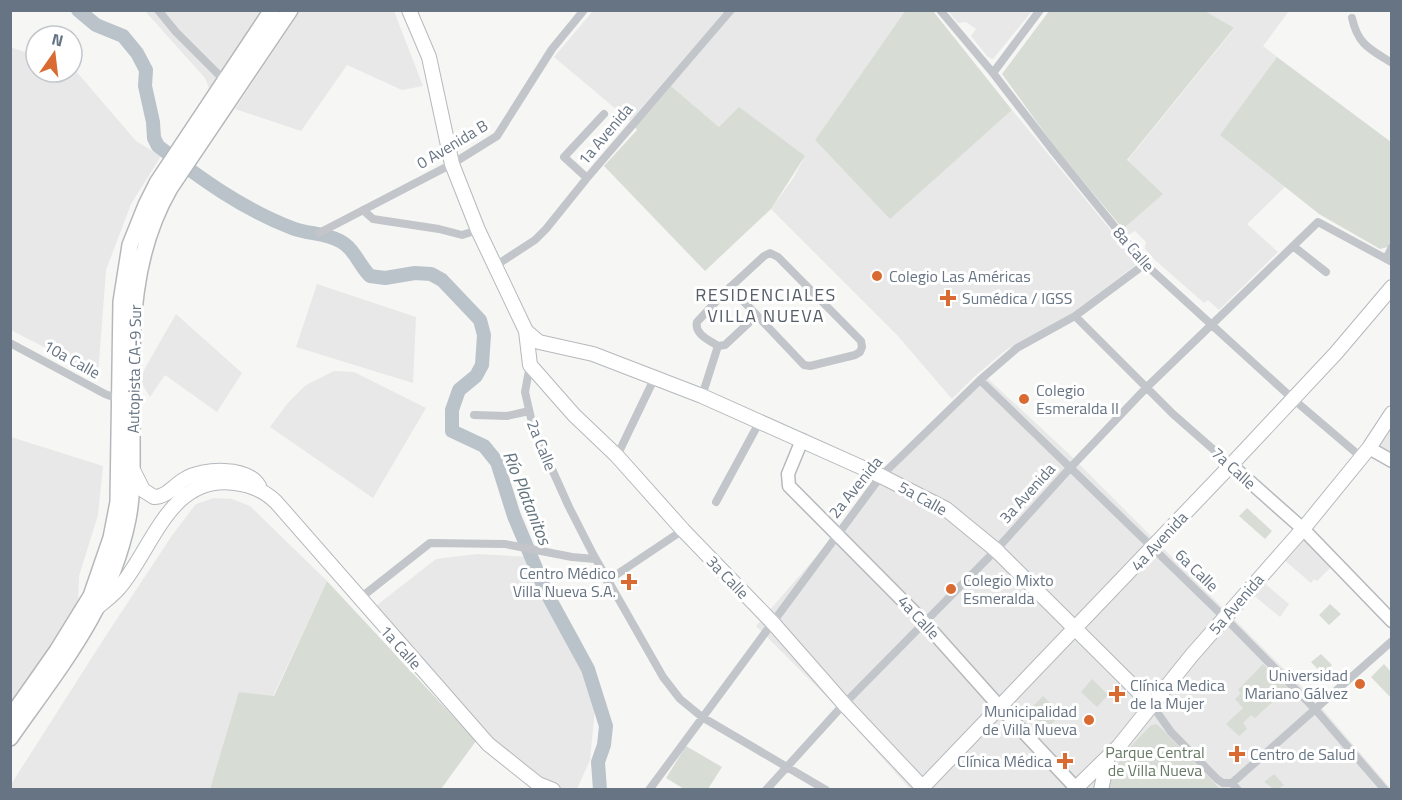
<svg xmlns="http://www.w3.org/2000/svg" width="1402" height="800" font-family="'Titillium Web',sans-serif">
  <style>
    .built { fill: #e7e8e7 }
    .green { fill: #d7ddd5 }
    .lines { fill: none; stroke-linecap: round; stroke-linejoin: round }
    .river { stroke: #bac3c9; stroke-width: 14 }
    .secondary-casing { stroke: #b5b9bd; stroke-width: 15 }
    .primary-casing { stroke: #b5b9bd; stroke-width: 16 }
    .highway-casing { stroke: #b5b8bb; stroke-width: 18 }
    .street { stroke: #c2c5c9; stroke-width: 8 }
    .secondary { stroke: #fff; stroke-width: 12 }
    .primary { stroke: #fff; stroke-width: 14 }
    .highway { stroke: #fff; stroke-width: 15 }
    .poi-dot { fill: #d96a31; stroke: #fff; stroke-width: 2 }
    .labels { text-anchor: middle; stroke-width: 6; stroke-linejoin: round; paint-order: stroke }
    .street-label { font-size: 16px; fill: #677483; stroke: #fff }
    .poi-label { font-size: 16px; fill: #677483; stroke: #fff; text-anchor: start }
    .park-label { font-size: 16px; fill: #687a66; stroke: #fff }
    .neighbourhood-label { font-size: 18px; letter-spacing: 1.5px; fill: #555e68; stroke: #fff }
    .water-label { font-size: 18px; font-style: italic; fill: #63747f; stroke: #fff }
  </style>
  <rect width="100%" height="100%" fill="#f6f7f4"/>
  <path class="built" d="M301 10 394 11 423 86 402 90 347 65 301 131 235 109Z
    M145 11H284L218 110 205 78Z
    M593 11 594 10 725 11 630 121 554 57Z
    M735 11H905L815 140 890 218 1012 110 1113 233 1135 256 1137 264 1072 313 1006 350 974 377 952 399 897 335 771 209 794 177 805 156 719 127 671 86Z
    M948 11H1032L993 59 988 57 971 36 976 29 966 22 958 23Z
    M1205 11H1289L1263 46 1277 57 1221 135 1286 186 1247 224 1278 252 1219 310 1208 300 1204 303 1147 253 1145 248 1146 242 1135 231 1128 235 1123 229 1162 194 1127 161 1234 29Z
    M10 47 36 56V72H72V68L75 70 136 141 161 156 131 204 106 270 98 375 11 330Z
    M317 284 416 317 413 383 296 347Z
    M176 314 242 373 217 412 165 375 150 397 141 382 144 370Z
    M334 371 354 372 426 408 373 498 270 427 287 404 306 385Z
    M986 377 1069 454 1314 699 1391 789H910L834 704 756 626 886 476Z
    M1391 425V456L1377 446Z
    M11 437 103 466 98 515 79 576 78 603 11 710Z
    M214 498 232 499 250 506 327 581 273 696 225 744 210 789 11 790 10 786 105 637 173 534 196 504Z
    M1303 537 1332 566 1317 581 1314 579 1311 583 1283 559Z
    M477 554 532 557 580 639 596 698 590 760 577 789 549 790 492 742 372 609 436 559Z
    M1263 582 1289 604 1280 617 1252 594Z"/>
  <path class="green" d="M905 11H933L1012 110 890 219 815 140Z
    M1049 11H1205L1234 28 1127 160 1163 194 1123 229 1057 150 1002 74Z
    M1277 57 1391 142 1392 238 1388 247 1380 249 1319 214 1220 135Z
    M671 86 719 127 739 107 805 156 771 209 705 271 604 166 637 130 635 127Z
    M1247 508 1272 531 1265 539 1239 516Z
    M327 581 476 741 441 789H210L239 692 274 696Z
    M1330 604 1341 614 1329 625 1319 615Z
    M1321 654 1332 665 1328 669 1335 676 1329 681 1311 662Z
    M1263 664 1288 688 1255 718 1251 715 1243 723 1247 729 1239 736 1226 724 1243 708 1235 699 1241 693 1238 690Z
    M1384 664 1391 672V698L1371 677Z
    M1092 679 1108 695 1097 707 1081 692Z
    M1043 696 1061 714 1046 730 1030 713 1034 709 1032 707Z
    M1156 724 1162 729 1221 790H1108C1114 760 1130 748 1150 726Z
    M686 746 722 767 708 789H684L666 778Z
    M1274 774 1284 785 1278 789H1274L1264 782Z"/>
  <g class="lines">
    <path class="river" d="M78 10 96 25 123 36 137 53 146 70 145 86 153 122 154 138 158 146C200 178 242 209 292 228 307 234 325 233 340 241 354 248 359 265 370 276L385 278 415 273 431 274 442 280 480 320 484 335 482 365 476 376 459 390 452 410V431L484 446 497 462 514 516 546 592 588 669 606 726 604 745 598 762 600 790"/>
    <g class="secondary-casing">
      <path id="secondary" d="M802 440 788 474 789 486 924 622 999 706 1076 788
        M1369 448 1392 461
        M1231 465 1303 529 1392 621"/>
    </g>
    <g class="primary-casing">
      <path id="primary" d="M409 10 429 57 452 164 478 230 526 331 530 365 574 415 617 456 683 530 773 623 844 704 925 790
        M526 331 539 342 593 354 702 396 881 476 946 509 996 550 1152 705
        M132 468 143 490 154 497C167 497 174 485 185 479 203 468 247 466 259 486
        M98 607C105 601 113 595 119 588 152 550 170 473 235 483 251 485 264 490 276 502L488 744 538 784 553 790
        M920 790 1231 465 1336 353 1392 287
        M1074 790 1119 746 1192 655 1303 529 1369 448 1392 413
        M1101 790 1108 757"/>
    </g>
    <g class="highway-casing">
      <path id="highway" d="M10 718 57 651 91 596 111 538 118 502 121 302 130 245 146 205 157 183 272 10
        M10 738C61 665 110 608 128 519 133 494 132 466 132 441 133 353 124 268 170 188L290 10"/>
    </g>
    <path class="street" d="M158 10 176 32 225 81
      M940 10 993 73 1054 152 1145 264 1293 399 1361 457
      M1352 18C1358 45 1370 49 1392 63
      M993 73 1040 10
      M587 178 564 157 604 114
      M363 210 373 219 439 229 462 235 478 230
      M319 233 452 164 497 136 552 49 584 10
      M1293 246 1326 272
      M1386 259 1392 247
      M495 266 535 240 546 229 587 178 731 10
      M1075 316 1173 414 1231 465
      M10 343 105 394 121 400
      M718 346C709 340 694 334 697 322L725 292 764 256 770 253 778 257 861 341 862 347 860 352 855 355 810 366 804 365 730 287
      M718 346 725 345 756 316
      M530 365 525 392 533 427 569 507 593 554 663 677 680 699 702 717 826 790
      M980 380 1225 618 1315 709 1385 790
      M702 396 718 346
      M474 415 507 416 529 411
      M617 456 655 377
      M716 502 760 421
      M607 581 683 530
      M359 599 430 543 505 544 572 557 595 559
      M1152 705 1171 732 1217 779 1223 783H1232L1238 790
      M1232 783 1392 641
      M649 790 881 476 980 380 1017 348 1075 316 1145 264
      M766 790 844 704 996 550 1070 468 1147 387 1318 222 1392 262"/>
    <use href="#secondary" class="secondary"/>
    <use href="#primary" class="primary"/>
    <use href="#highway" class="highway"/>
  </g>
  <g class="poi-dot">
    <circle cx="877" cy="276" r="6"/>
    <path d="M945 289h6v6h6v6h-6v6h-6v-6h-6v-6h6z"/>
    <circle cx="1024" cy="399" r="6"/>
    <path d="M626 573h6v6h6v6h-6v6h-6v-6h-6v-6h6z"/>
    <circle cx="951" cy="589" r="6"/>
    <circle cx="1360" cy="684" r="6"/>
    <path d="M1114 685h6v6h6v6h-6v6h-6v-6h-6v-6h6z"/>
    <circle cx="1089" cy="720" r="6"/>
    <path d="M1234 745h6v6h6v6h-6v6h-6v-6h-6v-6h6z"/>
    <path d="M1062 752h6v6h6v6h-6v6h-6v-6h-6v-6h6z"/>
  </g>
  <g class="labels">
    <g class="street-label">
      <text transform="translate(605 134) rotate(-50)" y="6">1a Avenida</text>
      <text transform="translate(452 144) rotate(-31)" y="6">0 Avenida B</text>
      <text transform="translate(1134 249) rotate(49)" y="6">8a Calle</text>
      <text transform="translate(72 359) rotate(29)" y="6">10a Calle</text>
      <text transform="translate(134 369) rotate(-89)" y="6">Autopista CA-9 Sur</text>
      <text transform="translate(542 445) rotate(68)" y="6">2a Calle</text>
      <text transform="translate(1234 468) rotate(42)" y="6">7a Calle</text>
      <text transform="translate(855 487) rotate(-51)" y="6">2a Avenida</text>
      <text transform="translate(1027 493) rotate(-48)" y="6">3a Avenida</text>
      <text transform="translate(923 498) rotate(29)" y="6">5a Calle</text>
      <text transform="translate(1159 541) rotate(-47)" y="6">4a Avenida</text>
      <text transform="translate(1197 570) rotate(44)" y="6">6a Calle</text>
      <text transform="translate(728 577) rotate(46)" y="6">3a Calle</text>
      <text transform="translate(1236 604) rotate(-49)" y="6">5a Avenida</text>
      <text transform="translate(919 617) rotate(47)" y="6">4a Calle</text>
      <text transform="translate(401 647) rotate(48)" y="6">1a Calle</text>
    </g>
    <g class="poi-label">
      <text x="889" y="282">Colegio Las Américas</text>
      <text x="962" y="304">Sumédica / IGSS</text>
      <text x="1036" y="396">Colegio<tspan x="1036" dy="18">Esmeralda II</tspan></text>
      <text x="616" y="579" text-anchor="end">Centro Médico<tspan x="616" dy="18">Villa Nueva S.A.</tspan></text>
      <text x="963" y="586">Colegio Mixto<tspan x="963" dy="18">Esmeralda</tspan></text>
      <text x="1348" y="681" text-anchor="end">Universidad<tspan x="1348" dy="18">Mariano Gálvez</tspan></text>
      <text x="1130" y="691">Clínica Medica<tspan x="1130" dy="18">de la Mujer</tspan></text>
      <text x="1077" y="717" text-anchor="end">Municipalidad<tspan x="1077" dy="18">de Villa Nueva</tspan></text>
      <text x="1250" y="760">Centro de Salud</text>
      <text x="1052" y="767" text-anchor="end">Clínica Médica</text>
    </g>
    <g class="park-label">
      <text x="1155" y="758">Parque Central<tspan x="1155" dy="18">de Villa Nueva</tspan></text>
    </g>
    <g class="neighbourhood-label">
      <text x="766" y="301">RESIDENCIALES<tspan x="766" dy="21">VILLA NUEVA</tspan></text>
    </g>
    <g class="water-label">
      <text transform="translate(527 498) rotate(68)" y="6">Río Platanitos</text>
    </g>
  </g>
  <rect width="1402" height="800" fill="none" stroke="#677483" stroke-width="24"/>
  <g transform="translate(54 54) rotate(14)"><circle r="28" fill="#ffffff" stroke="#c2c7cd" stroke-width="1.5"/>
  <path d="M0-4.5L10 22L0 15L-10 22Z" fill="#d96a31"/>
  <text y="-9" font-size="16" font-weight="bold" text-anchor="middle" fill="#677483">N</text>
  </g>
</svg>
